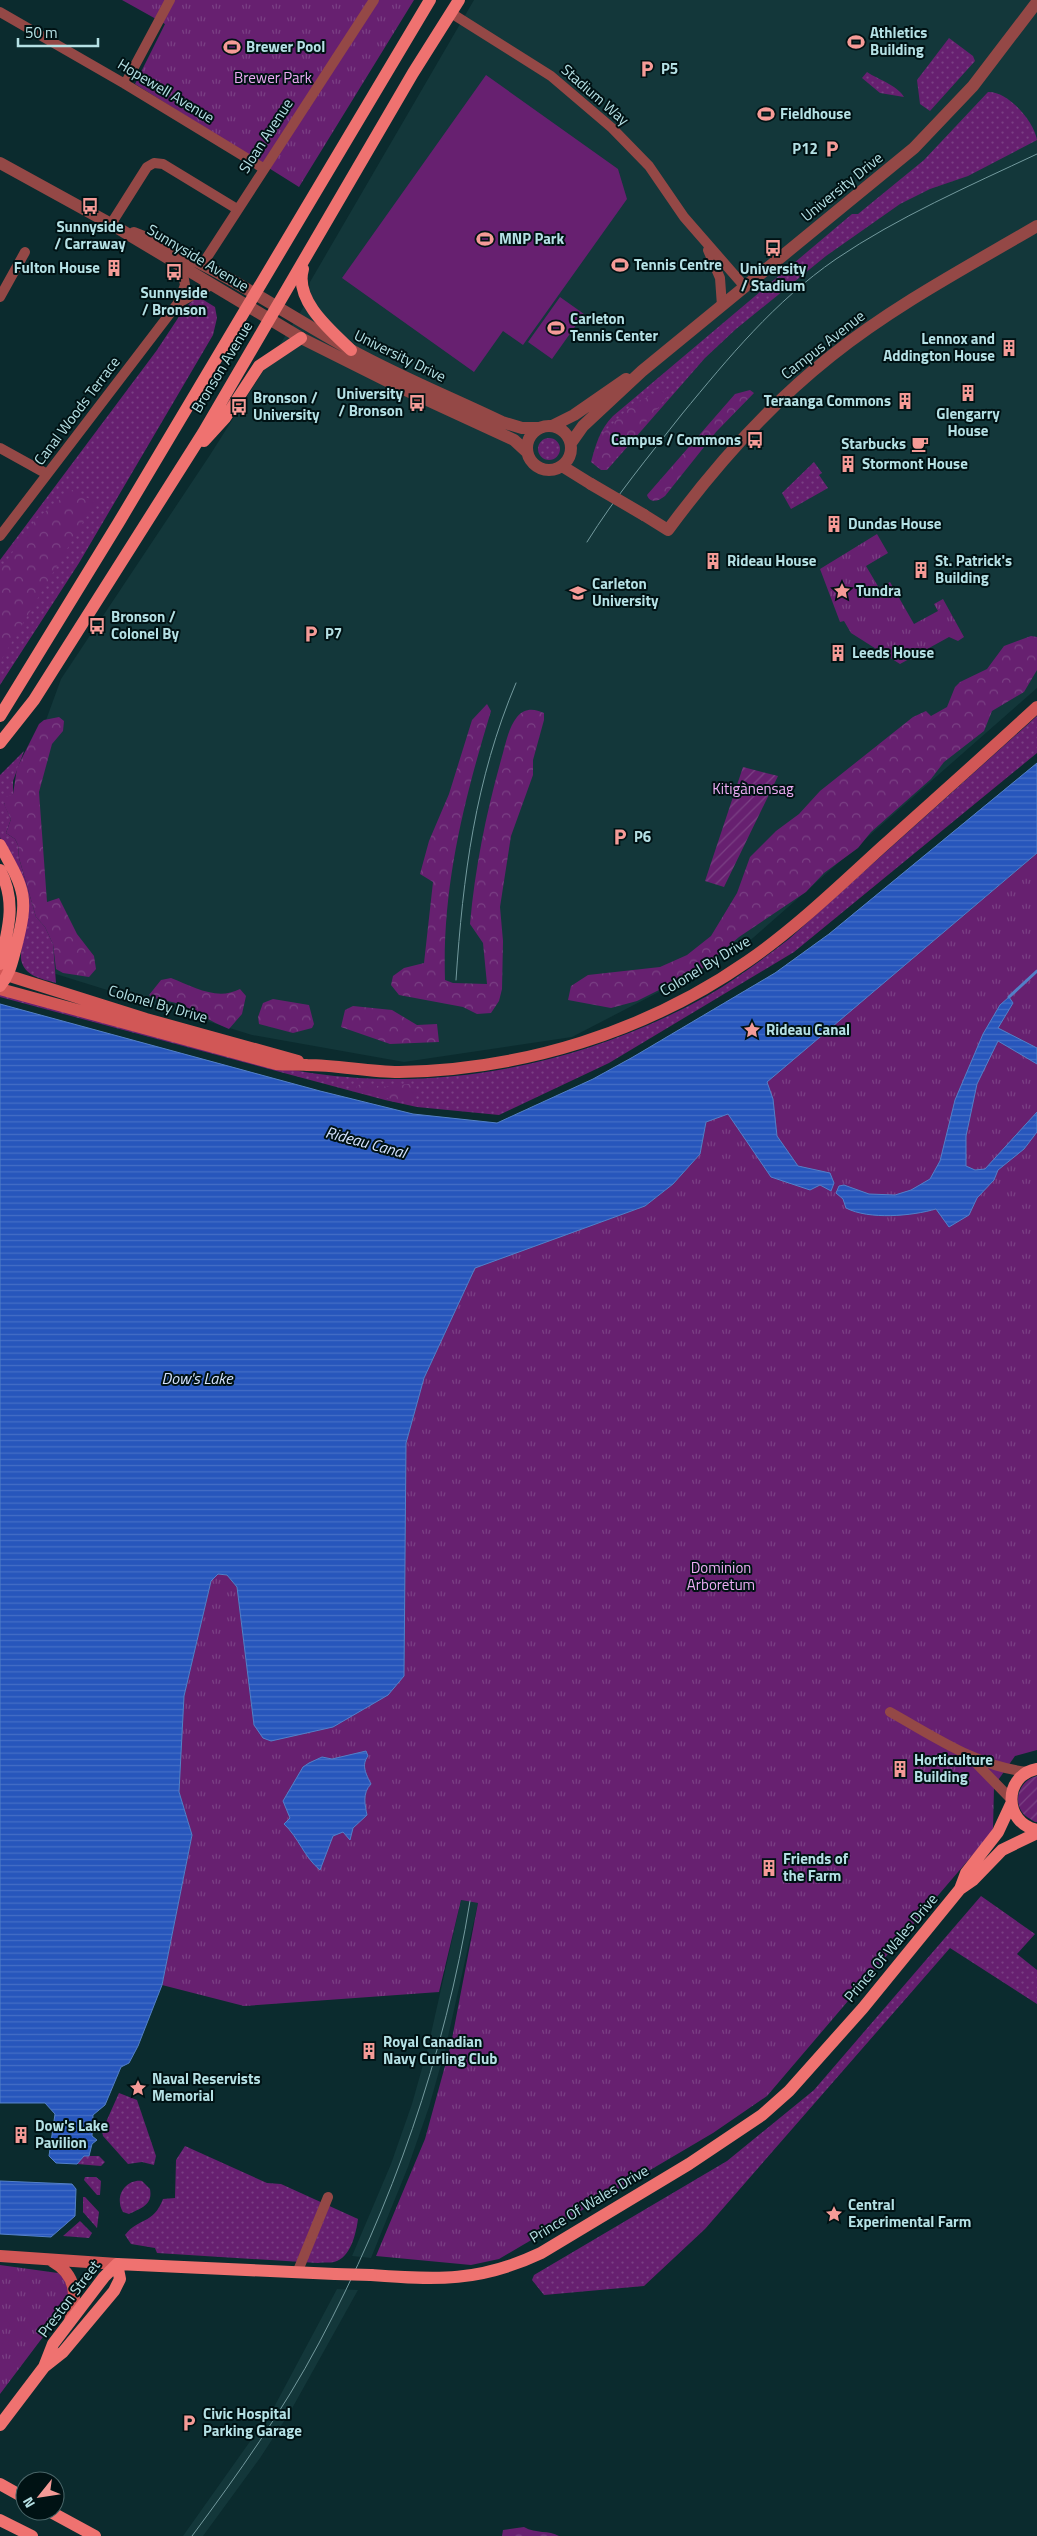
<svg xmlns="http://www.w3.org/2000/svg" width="1037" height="2536" font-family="'Titillium Web',sans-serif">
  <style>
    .built { fill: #13373a }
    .grass { fill: url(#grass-dots) }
    .forest { fill: url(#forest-crowns) }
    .park { fill: url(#park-tufts) }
    .garden { fill: url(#garden-furrows) }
    .pitch { fill: #672070 }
    .water { fill: url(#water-rules); stroke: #5280c8 }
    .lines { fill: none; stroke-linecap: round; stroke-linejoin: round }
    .stream { stroke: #5280c8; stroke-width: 3 }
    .minor { stroke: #944846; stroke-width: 10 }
    .tertiary { stroke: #944846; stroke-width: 12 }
    .secondary { stroke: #d15756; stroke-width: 12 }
    .primary { stroke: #ef7270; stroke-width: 12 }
    .tram { stroke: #739a9e; stroke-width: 1 }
    .tertiary-bridge { stroke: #944846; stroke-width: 12 }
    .primary-bridge { stroke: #ef7270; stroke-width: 12 }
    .labels { text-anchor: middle; stroke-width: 4; stroke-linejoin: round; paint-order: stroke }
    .poi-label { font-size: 15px; font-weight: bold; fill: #b5e1e5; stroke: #001214; text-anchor: start }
    .park-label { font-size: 15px; fill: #ecacf3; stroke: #001214 }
    .street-label { font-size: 15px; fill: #b5e1e5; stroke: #001214 }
    .water-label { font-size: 16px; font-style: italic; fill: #d6e4ff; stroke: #001214 }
  </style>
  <defs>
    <pattern id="grass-dots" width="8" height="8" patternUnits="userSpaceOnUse" patternTransform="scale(1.25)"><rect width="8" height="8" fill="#672070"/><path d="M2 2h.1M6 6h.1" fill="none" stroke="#7a4084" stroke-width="1.8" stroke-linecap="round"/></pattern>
    <pattern id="forest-crowns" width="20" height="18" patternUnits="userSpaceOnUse" patternTransform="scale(1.25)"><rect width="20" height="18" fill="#672070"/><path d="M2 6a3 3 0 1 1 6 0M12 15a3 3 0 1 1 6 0" fill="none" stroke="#7a4084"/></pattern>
    <pattern id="park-tufts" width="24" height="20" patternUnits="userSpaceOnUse" patternTransform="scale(1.25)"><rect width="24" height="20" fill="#672070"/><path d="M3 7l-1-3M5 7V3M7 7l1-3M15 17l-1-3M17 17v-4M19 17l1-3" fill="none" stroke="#7a4084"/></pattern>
    <pattern id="garden-furrows" width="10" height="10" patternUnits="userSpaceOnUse" patternTransform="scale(1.25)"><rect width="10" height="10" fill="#672070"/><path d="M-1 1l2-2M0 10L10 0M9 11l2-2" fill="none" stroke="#7a4084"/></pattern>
    <pattern id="water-rules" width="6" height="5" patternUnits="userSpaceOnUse" patternTransform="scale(1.25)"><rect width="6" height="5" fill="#2756bc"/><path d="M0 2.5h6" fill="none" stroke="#446ec5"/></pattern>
  </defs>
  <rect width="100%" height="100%" fill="#0b2b2e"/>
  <path class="built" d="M474 0H1037V688L738 951 572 1037 404 1062 252 1035 30 966 34 753 61 679 210 455 308 300 310 282Z
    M461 1900 478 1903 445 2050 429 2107 408 2167 371 2258 352 2256 391 2164 412 2104 428 2047Z
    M337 2289 358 2290 290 2412 260 2458 203 2536H183L273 2409Z"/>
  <path class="grass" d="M949 38 973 56 975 61 930 111 920 104 917 80Z
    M867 72C879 80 897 85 904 97L880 93 862 78Z
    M988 92C1008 91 1034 121 1037 140L968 176 930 189 900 204 826 256 736 329 705 358 607 470H601L591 462C596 444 600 429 613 416L852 214H858L924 160Z
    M197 296 215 307 217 318 213 335 79 563 0 685V560L157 350 184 309Z
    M538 449a11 11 0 1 1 22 0a11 11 0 1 1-22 0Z
    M814 462 822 473 819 475 828 488 791 509 782 493Z
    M1037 716V753L794 952 609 1063 499 1115 417 1107 385 1100 0 997V994C55 1009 110 1024 165 1039 210 1051 254 1064 299 1071 438 1095 585 1064 707 996 736 979 763 959 789 939Z
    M24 751 13 781V794L4 804 11 819 6 833 15 839 18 845 19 858 36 917 45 927 53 944 56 983C43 979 27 977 22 963 17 950 31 918 29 899 25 875 4 855 0 837 0 818 0 794 0 775Z
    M981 1896 1035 1934 1017 1954 1037 1970V2004L950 1948 705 2229 644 2286 544 2295 532 2280 534 2275 727 2161 814 2090Z
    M119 2093 137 2100 156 2156 154 2165 142 2162 128 2164 103 2136 102 2131Z
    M185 2146 267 2183 281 2184 358 2219C356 2233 351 2258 334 2262 330 2263 323 2262 318 2263L157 2253 155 2248 131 2244 125 2235C139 2217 153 2225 163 2199L175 2198 176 2160Z
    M84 2156H99L105 2162 101 2166 77 2164Z
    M85 2177H96L101 2181 100 2195H97L84 2180Z
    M142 2181 150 2189C153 2205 141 2208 129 2214L123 2212C114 2197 125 2179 142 2181Z
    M83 2197H85L99 2212 97 2228 83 2212Z
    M80 2221 92 2233 89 2238 63 2236Z"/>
  <path class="forest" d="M750 390 754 393 716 432 665 496C659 501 650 504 647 495L735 394Z
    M662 391 668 396 607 468 602 467 596 458 603 433 634 403Z
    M72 490 95 502 0 662V570L36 519Z
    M1031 636 1037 637V670L1024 692 992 711 984 731 944 762 931 779 871 832 858 848 824 873 806 892 739 937 703 968 637 1001 611 1008 568 1000 571 986 588 975 660 967 687 955 711 936 737 893 750 857 776 831 799 814 820 791 913 717 926 711 931 716 947 707 955 687 960 682 987 669 1004 646Z
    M487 704 491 711C464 800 442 886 445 980L453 983 487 984 483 943 470 924C475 868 486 814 501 760 505 747 508 728 517 717 524 708 534 708 544 713V720L533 760V775L511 836 500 907 503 941 502 989 499 1001 491 1013 477 1014 463 1007 399 995 391 985 393 976 404 968 424 963 433 882 420 874 429 841 449 794 472 720Z
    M59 717 64 721 63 731 52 744 39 792 47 902 59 898 77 934 94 956 96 969 89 977 63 973 56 969 53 944 45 927 36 917 19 858 18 845 15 839 6 833 11 819 4 805 6 797 13 794 17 768 39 724 44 720Z
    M171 978C194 987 217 1001 240 989L246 996 242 1014 229 1029C211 1022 196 1011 179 1004 168 1000 158 1001 149 995L161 980Z
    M273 999 309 1005 314 1024 312 1028 293 1033 259 1024 258 1017 263 1003Z
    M353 1006 392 1010 417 1025 437 1024 439 1042 390 1044 341 1027 345 1010Z
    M363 1084C370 1085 385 1087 392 1087 402 1086 412 1079 418 1091L410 1102 364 1094 355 1090 358 1085Z
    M524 2527C536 2534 549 2530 559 2536H502L503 2530Z"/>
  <path class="park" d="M122 0H414L299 187 135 84 165 24Z
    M877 534 888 553 866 566 879 588 890 582 914 624 938 611 934 604 943 599 964 637 958 641 949 637 900 664 851 633 844 621 840 622 820 569Z
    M1037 853V1750L1015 1756 994 1786 993 1831 767 2096 713 2133 499 2259 471 2265 376 2256 425 2139 451 2044 478 1903 461 1900 439 1992 244 2006 162 1985 192 1835 179 1792 184 1696 211 1581 218 1574 227 1575 237 1587 254 1725 404 1676 406 1443 424 1378 475 1267 645 1206 673 1184 700 1154 706 1122 729 1113Z
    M0 2265 58 2273 64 2278 70 2297 61 2313 0 2394Z"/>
  <path class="garden" d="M743 767 778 776 724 887 705 881Z
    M1037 1776V1822H1035C1031 1819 1025 1817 1022 1812 1012 1798 1022 1779 1037 1776Z"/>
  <path class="pitch" d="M486 75 618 169 627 199 523 345 503 331 474 372 342 278Z
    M560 297 584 314 552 359 528 342Z"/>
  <path class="water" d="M1037 763V853L767 1082 773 1099 777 1136 798 1166 830 1173 834 1183 831 1191 820 1185 810 1190 771 1177 728 1114 706 1122 700 1154 673 1184 645 1206 475 1268 424 1378 406 1443 404 1676 388 1695 333 1727 271 1741 263 1738 254 1725 237 1587 227 1575 218 1574 211 1581 184 1696 179 1792 192 1835 162 1985 138 2046 129 2063 121 2067 105 2105 93 2115 92 2136 97 2140 92 2144 89 2156H84L77 2164 56 2163 49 2156 55 2114 45 2103H0V1004L320 1091 413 1114 497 1123 593 1079 633 1057 775 973 829 934Z
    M1009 997 1013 1003 998 1028 1037 1048V1064L998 1041 977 1084 966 1136V1166L975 1170 985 1169 1037 1112V1132L1024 1149 998 1170 994 1180 977 1198 969 1215 949 1227 936 1209C912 1216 869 1220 846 1208L843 1199 836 1193 839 1186 844 1185 869 1194 895 1195 911 1190 930 1179 940 1161 955 1100 983 1034 1000 1005Z
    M366 1751 368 1756C361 1765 366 1774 371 1784 362 1793 365 1805 367 1815L353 1828 350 1840 343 1832 333 1836 320 1870C304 1857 299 1838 284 1824L290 1818 283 1801 303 1767 309 1763 322 1757 332 1759Z
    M0 2181 72 2184 76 2189 75 2216 51 2237 0 2234Z"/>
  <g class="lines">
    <path class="stream" d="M1009 997 1037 971"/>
    <path class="minor" d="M0 12 125 84 263 168
      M451 13 551 76 612 128 649 166 684 217 745 287
      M125 84 170 0
      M111 224 147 167 154 163 163 164 237 209
      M708 250 720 278 722 306
      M202 265 374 0
      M0 297 25 252
      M178 303 211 285
      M0 448 47 474
      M0 536 178 303 185 285 182 269
      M890 1712C935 1737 976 1766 1027 1772
      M973 1760 1010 1798
      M297 2273 328 2197"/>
    <path class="tertiary" d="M0 163 111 224 301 338 397 386 514 440 527 452
      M134 233C211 262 280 311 351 350 400 377 452 398 502 422L522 428H539
      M527 448a22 22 0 1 1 44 0a22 22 0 1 1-44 0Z
      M552 426 574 415 626 379
      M571 443 583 426 642 371 914 148 973 86 1037 2
      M562 466 591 484
      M644 515 668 530C715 466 768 406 831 356 895 305 967 267 1037 226"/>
    <path class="secondary" d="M0 973 146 1019 298 1061
      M0 989 276 1064C287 1065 296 1064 307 1065 338 1065 368 1072 399 1072 523 1070 646 1032 748 961 797 927 839 886 883 846 934 800 986 754 1037 707
      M0 2256 117 2264
      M52 2261C77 2275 77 2296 70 2321"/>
    <path class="primary" d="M303 269C294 300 330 330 351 350
      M204 441 225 418 259 366 301 338
      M0 716 119 522 430 0
      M0 743 34 700 203 433 413 73 459 0
      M0 845C25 891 29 896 16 947 12 962 10 974 0 986
      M0 870C17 902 8 930 0 964
      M1037 1769C1003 1775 1003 1823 1037 1830
      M960 1889 966 1873 998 1832 1011 1804
      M117 2264 335 2274
      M371 2275C437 2280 480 2282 541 2253L689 2164 762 2115 789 2091 863 2008 960 1889 973 1880 1002 1850 1037 1833
      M44 2367 63 2352 114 2291 120 2279 117 2264
      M0 2425 44 2367 53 2344 104 2277 117 2264
      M0 2484 25 2498
      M49 2511 95 2536
      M0 2520 32 2536"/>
    <path class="tram" d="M587 542C615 497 649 456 682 414 729 357 774 302 836 259 898 217 969 186 1037 154
      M456 980C463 876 475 780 516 683
      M192 2536C238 2474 283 2411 319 2343 392 2206 445 2055 470 1901"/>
    <path class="tertiary-bridge" d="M591 484 644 515"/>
    <path class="primary-bridge" d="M335 2274 371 2275"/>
  </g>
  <defs>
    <g id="stadium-bare" transform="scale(1.35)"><path d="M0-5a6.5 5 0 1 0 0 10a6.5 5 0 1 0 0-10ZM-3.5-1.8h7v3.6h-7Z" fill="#f59b97" stroke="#001214" stroke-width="2.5" paint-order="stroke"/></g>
    <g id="parking-bare" transform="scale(1.35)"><path d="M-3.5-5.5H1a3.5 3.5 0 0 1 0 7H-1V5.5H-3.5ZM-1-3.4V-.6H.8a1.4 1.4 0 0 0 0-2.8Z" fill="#f59b97" stroke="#001214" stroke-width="2.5" paint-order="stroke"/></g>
    <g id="bus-bare" transform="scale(1.35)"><path d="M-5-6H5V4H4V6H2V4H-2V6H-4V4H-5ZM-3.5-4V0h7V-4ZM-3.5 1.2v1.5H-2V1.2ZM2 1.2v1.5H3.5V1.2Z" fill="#f59b97" stroke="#001214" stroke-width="2.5" paint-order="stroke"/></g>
    <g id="building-bare" transform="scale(1.35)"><path d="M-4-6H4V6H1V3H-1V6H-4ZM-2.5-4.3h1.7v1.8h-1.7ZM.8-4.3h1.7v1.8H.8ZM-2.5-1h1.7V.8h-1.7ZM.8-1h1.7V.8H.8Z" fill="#f59b97" stroke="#001214" stroke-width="2.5" paint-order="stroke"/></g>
    <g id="cafe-bare" transform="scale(1.35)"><path d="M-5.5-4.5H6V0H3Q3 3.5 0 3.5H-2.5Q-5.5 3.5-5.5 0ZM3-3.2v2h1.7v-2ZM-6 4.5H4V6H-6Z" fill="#f59b97" stroke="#001214" stroke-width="2.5" paint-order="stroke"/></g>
    <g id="sight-bare" transform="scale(1.35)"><path d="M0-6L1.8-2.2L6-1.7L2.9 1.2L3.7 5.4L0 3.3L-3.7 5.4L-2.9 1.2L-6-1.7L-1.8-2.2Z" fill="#f59b97" stroke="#001214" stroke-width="2.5" paint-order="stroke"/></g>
    <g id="university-bare" transform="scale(1.35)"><path d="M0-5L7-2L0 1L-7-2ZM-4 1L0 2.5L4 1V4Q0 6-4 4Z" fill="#f59b97" stroke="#001214" stroke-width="2.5" paint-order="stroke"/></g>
  </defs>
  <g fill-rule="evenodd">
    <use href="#stadium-bare" x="856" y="42"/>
    <use href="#stadium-bare" x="232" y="47"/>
    <use href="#parking-bare" x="647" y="69"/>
    <use href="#stadium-bare" x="766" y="114"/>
    <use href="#parking-bare" x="832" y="149"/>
    <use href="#bus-bare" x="90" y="206"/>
    <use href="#stadium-bare" x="485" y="239"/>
    <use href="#bus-bare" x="773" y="248"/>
    <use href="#stadium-bare" x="620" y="265"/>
    <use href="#building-bare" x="114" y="268"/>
    <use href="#bus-bare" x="174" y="272"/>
    <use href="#stadium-bare" x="556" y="328"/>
    <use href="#building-bare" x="1009" y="348"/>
    <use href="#building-bare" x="968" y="393"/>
    <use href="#building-bare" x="905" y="401"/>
    <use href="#bus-bare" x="417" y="403"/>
    <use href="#bus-bare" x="239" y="407"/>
    <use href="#bus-bare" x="755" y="440"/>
    <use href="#cafe-bare" x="920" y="444"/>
    <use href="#building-bare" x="848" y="464"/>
    <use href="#building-bare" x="834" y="524"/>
    <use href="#building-bare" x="713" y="561"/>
    <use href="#building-bare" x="921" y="570"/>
    <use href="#sight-bare" x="842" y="591"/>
    <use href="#university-bare" x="578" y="593"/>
    <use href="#bus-bare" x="97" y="626"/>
    <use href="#parking-bare" x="311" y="634"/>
    <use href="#building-bare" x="838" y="653"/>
    <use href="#parking-bare" x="620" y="837"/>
    <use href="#sight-bare" x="752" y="1030"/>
    <use href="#building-bare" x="900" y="1769"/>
    <use href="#building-bare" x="769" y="1868"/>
    <use href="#building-bare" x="369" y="2051"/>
    <use href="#sight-bare" x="138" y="2088"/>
    <use href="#building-bare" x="21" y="2135"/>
    <use href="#sight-bare" x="834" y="2214"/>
    <use href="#parking-bare" x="189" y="2423"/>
  </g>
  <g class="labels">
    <g class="poi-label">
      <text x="870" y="38">Athletics<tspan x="870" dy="17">Building</tspan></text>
      <text x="246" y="52">Brewer Pool</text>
      <text x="661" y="74">P5</text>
      <text x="780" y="119">Fieldhouse</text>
      <text x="818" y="154" text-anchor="end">P12</text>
      <text x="90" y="232" text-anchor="middle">Sunnyside<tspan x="90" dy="17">/ Carraway</tspan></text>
      <text x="499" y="244">MNP Park</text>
      <text x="634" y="270">Tennis Centre</text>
      <text x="100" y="273" text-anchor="end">Fulton House</text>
      <text x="773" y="274" text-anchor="middle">University<tspan x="773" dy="17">/ Stadium</tspan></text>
      <text x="174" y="298" text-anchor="middle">Sunnyside<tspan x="174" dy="17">/ Bronson</tspan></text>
      <text x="570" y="324">Carleton<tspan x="570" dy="17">Tennis Center</tspan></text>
      <text x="995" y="344" text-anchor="end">Lennox and<tspan x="995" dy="17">Addington House</tspan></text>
      <text x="403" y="399" text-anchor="end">University<tspan x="403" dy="17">/ Bronson</tspan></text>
      <text x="253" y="403">Bronson /<tspan x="253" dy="17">University</tspan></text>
      <text x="891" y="406" text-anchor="end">Teraanga Commons</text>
      <text x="968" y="419" text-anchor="middle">Glengarry<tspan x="968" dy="17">House</tspan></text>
      <text x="741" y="445" text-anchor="end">Campus / Commons</text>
      <text x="906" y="449" text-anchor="end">Starbucks</text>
      <text x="862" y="469">Stormont House</text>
      <text x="848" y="529">Dundas House</text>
      <text x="727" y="566">Rideau House</text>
      <text x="935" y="566">St. Patrick's<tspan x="935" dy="17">Building</tspan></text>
      <text x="592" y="589">Carleton<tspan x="592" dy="17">University</tspan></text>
      <text x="856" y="596">Tundra</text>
      <text x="111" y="622">Bronson /<tspan x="111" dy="17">Colonel By</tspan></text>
      <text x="325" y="639">P7</text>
      <text x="852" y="658">Leeds House</text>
      <text x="634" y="842">P6</text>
      <text x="766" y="1035">Rideau Canal</text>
      <text x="914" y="1765">Horticulture<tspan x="914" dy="17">Building</tspan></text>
      <text x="783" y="1864">Friends of<tspan x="783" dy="17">the Farm</tspan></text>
      <text x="383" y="2047">Royal Canadian<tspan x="383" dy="17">Navy Curling Club</tspan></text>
      <text x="152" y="2084">Naval Reservists<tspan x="152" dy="17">Memorial</tspan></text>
      <text x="35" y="2131">Dow's Lake<tspan x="35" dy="17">Pavilion</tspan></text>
      <text x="848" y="2210">Central<tspan x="848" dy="17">Experimental Farm</tspan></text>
      <text x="203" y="2419">Civic Hospital<tspan x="203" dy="17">Parking Garage</tspan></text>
    </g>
    <g class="park-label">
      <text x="273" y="83">Brewer Park</text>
      <text x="753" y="794">Kitigànensag</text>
      <text x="721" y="1573">Dominion<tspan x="721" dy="17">Arboretum</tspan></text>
    </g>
    <g class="street-label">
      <text transform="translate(166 91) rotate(31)" y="5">Hopewell Avenue</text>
      <text transform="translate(595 95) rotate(41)" y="5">Stadium Way</text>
      <text transform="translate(266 136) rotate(-57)" y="5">Sloan Avenue</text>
      <text transform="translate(842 187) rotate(-39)" y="5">University Drive</text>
      <text transform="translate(198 258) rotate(31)" y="5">Sunnyside Avenue</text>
      <text transform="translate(823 345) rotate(-38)" y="5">Campus Avenue</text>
      <text transform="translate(400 356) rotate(26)" y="5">University Drive</text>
      <text transform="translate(222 367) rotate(-59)" y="5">Bronson Avenue</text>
      <text transform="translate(77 411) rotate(-53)" y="5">Canal Woods Terrace</text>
      <text transform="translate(705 966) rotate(-31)" y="5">Colonel By Drive</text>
      <text transform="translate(158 1004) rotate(16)" y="5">Colonel By Drive</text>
      <text transform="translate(891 1948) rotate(-50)" y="5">Prince Of Wales Drive</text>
      <text transform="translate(589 2204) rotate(-31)" y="5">Prince Of Wales Drive</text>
      <text transform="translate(69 2299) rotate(-53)" y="5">Preston Street</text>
    </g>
    <g class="water-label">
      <text transform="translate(366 1142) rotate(15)" y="6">Rideau Canal</text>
      <text x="197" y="1384">Dow's Lake</text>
    </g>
  </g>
  <g transform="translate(40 2496) rotate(240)"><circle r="24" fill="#001214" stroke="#486568"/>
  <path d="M0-4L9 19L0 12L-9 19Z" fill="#f59b97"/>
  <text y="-8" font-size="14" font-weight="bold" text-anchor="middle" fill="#b5e1e5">N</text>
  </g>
  <path d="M18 38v8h80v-8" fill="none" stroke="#b5e1e5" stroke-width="2.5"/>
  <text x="25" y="38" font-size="15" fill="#b5e1e5" stroke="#001214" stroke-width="4" paint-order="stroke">50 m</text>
</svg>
